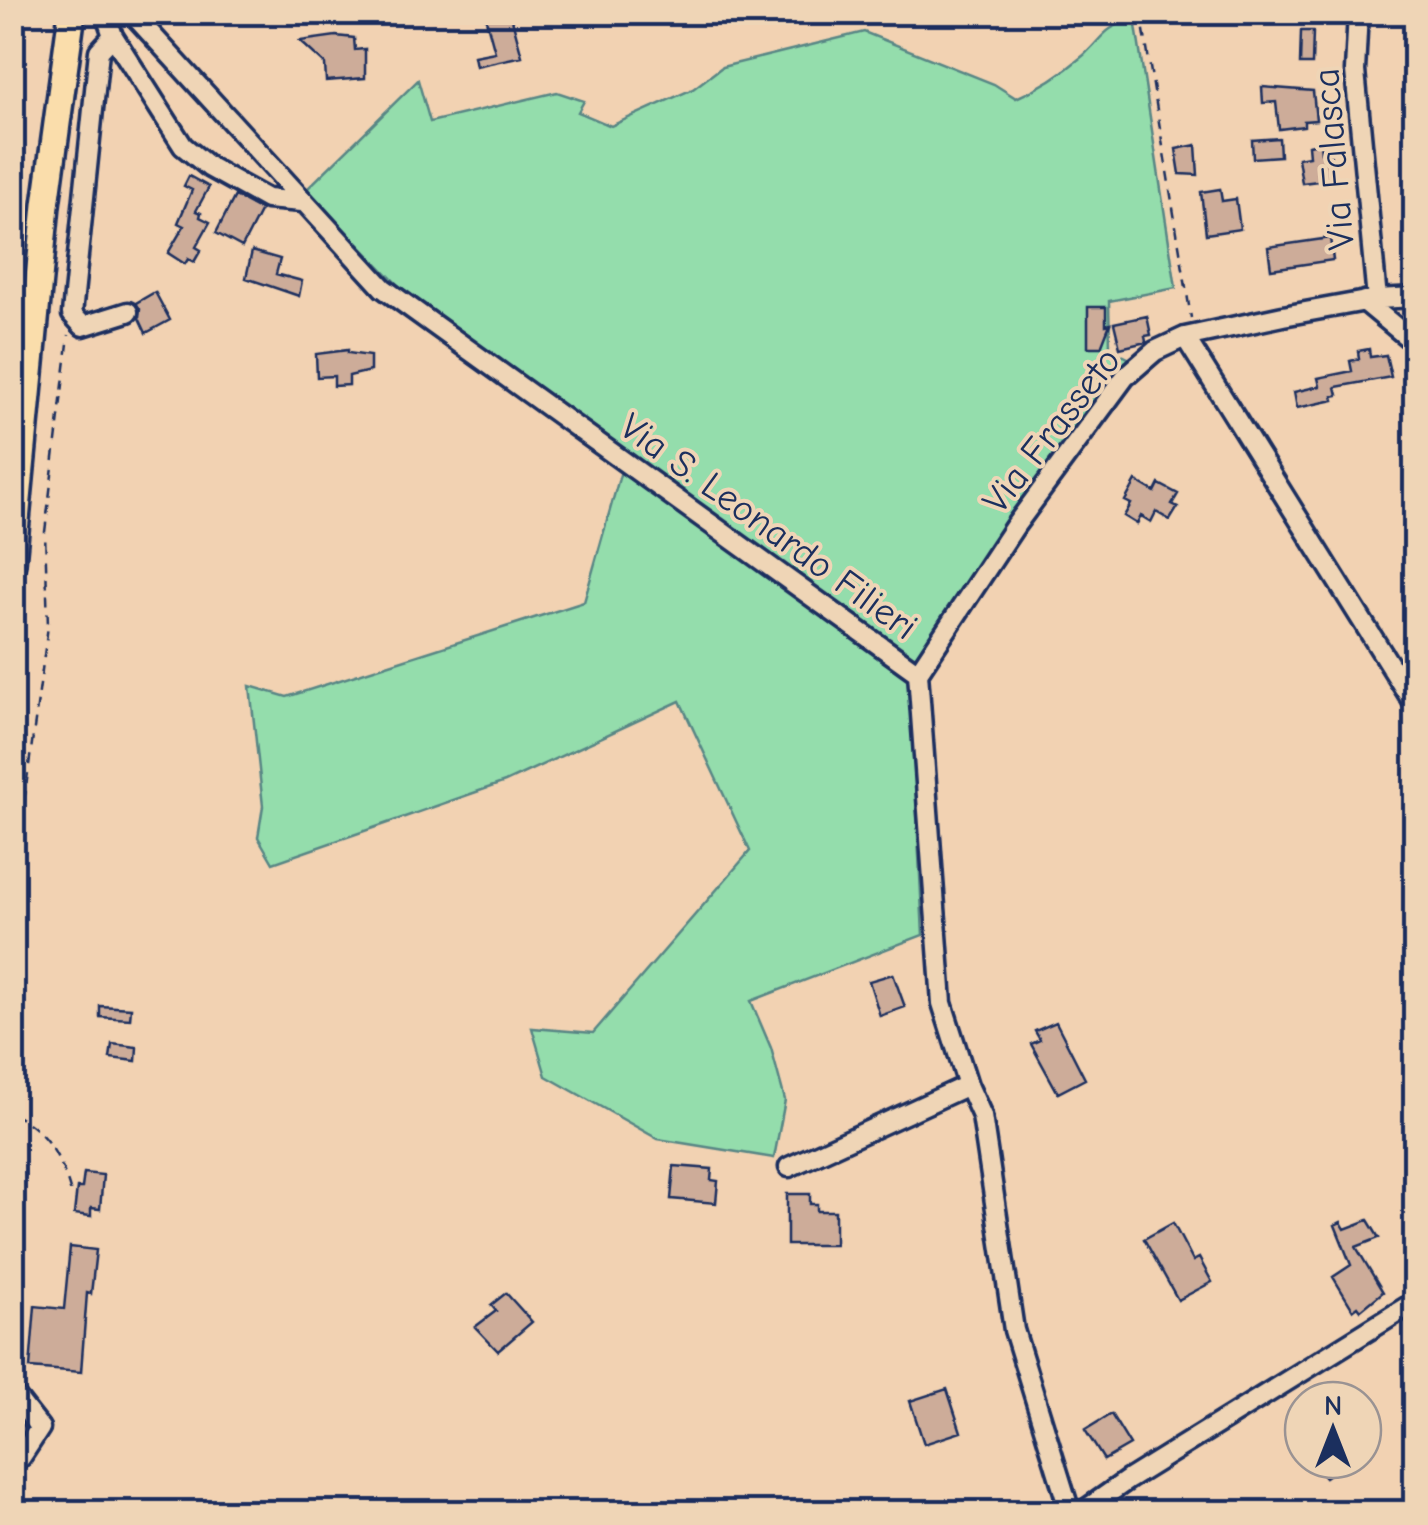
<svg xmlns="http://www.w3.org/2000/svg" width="1428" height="1525" font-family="'Comic Neue',sans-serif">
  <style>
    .green { fill: #94ddac; stroke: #588685; stroke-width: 2.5 }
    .building { fill: #cdac99; stroke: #1b2f5e; stroke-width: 2.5 }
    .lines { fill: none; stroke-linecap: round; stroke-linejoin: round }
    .minor-casing { stroke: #1b2f5e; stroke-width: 25 }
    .highway-casing { stroke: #1b2f5e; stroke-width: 32 }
    .path { stroke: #1b2f5e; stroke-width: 2.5; stroke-dasharray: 10 8; stroke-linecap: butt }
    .minor { stroke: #efd5b6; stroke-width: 18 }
    .highway { stroke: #faddab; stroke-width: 25 }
    .labels { text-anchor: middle; stroke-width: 8; stroke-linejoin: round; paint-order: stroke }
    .street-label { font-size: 38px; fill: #1b2f5e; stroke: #efd5b6 }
  </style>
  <rect width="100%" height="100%" fill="#f2d2b2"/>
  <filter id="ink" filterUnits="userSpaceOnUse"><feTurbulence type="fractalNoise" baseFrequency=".01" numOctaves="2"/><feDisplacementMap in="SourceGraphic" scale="20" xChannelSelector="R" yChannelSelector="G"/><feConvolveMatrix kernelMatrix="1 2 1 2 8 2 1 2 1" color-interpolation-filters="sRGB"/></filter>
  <g filter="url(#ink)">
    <path class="green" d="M1135 19 1176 288 1109 301 1110 349 1132 360 919 657H903L401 288 306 190 418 80 430 122 557 92 584 101 578 112 611 126 693 89 722 67 864 32 994 84 1016 98C1040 88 1064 72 1084 55 1105 35 1104 27 1135 19Z
      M621 471 910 676 923 935 751 1001 771 1048 785 1100 774 1158 658 1139 546 1076 532 1028 593 1033 750 851 680 701 505 782 273 863 258 837 263 806 250 686 287 697 584 602Z"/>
    <path class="building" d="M484 12H510L522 56 476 66 474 56 495 52Z
      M1301 31H1313L1312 64H1300Z
      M336 36 354 38 355 50 365 49V78L326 81 325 64 300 41Z
      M1262 87 1313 91 1316 120 1304 121V126L1279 129 1276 102 1263 103Z
      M1279 138 1280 156 1253 158 1252 140Z
      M1320 143 1321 152 1330 151 1334 179 1302 183 1298 158 1309 156 1308 145Z
      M1196 145 1198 175 1180 174 1176 149Z
      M189 176 209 187 196 211 201 213 200 217 210 222 196 247 201 250 194 262 188 259 185 264 168 253 184 226 178 223 192 190 184 186Z
      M1220 189 1222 201 1236 199 1240 229 1206 234 1201 192Z
      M235 196 261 210 242 247 216 233Z
      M1330 238 1333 260 1271 269 1268 247Z
      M252 251 280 259 276 274 302 281 299 296 246 278Z
      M155 292 170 320 146 333 139 318 140 309 136 303Z
      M1088 307H1106V325L1110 324 1101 347H1088Z
      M1147 316 1151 335 1145 336 1146 342 1120 348 1114 323Z
      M1369 349 1370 357 1386 355 1391 377 1336 387 1338 395 1333 396 1334 400 1297 408 1294 392 1320 386 1318 378 1352 371 1350 361 1359 359 1358 351Z
      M348 350V353L370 356V371L349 376V385L334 386V376L317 377 316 354Z
      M1136 481 1155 492 1159 484 1178 494 1172 504 1178 507 1170 520 1156 512 1151 522 1141 516 1137 524 1124 516 1131 504 1125 501Z
      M893 974 905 1007 880 1016 869 981Z
      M100 1006 131 1008 130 1019 100 1017Z
      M1056 1022 1085 1079 1058 1093 1031 1044 1040 1040 1035 1031Z
      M112 1044 137 1047 136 1061 110 1058Z
      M674 1166 712 1169 711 1180 718 1181 716 1203 671 1199Z
      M84 1173 103 1175 100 1209 91 1208V1216L74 1214 77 1188H82Z
      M787 1194H810V1204H817V1211H835V1245H787Z
      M1368 1220 1379 1238 1356 1247 1383 1292 1361 1310 1358 1306 1353 1310 1333 1277 1351 1265 1335 1225 1341 1222 1345 1229Z
      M1173 1223 1193 1261 1199 1258 1212 1282 1178 1300 1144 1239Z
      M70 1247 96 1250 91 1294 87 1293 81 1372 30 1368 35 1306 64 1309Z
      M506 1293 532 1322 498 1351 475 1327 496 1311 491 1305Z
      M947 1389 961 1432 924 1444 910 1401Z
      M1111 1414 1130 1445 1104 1460 1085 1430Z
      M1310 1460H1348L1325 1477Z"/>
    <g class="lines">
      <g class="minor-casing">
        <path id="minor" d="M105 12 113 36 183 146 209 167 267 199 302 202
          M131 12 383 288 918 673 942 1003 968 1085 982 1116 1014 1330 1070 1512
          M1358 12 1355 71 1377 299
          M113 36 99 51 72 314 83 326 128 312
          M1364 301 1416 344
          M1185 337 1416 707
          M918 673 1015 526 1125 377 1155 351 1185 337 1283 316 1377 299 1416 297
          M789 1167 968 1085
          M12 1392 40 1428 21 1457 12 1458
          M1082 1512 1129 1479 1416 1301"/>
      </g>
      <g class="highway-casing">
        <path id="highway" d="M12 563 46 205 72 12"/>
      </g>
      <path class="path" d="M1141 12 1191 318
        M12 85V124
        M12 890 48 626 45 532 69 335
        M12 1114C47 1130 61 1158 71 1193"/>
      <use href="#minor" class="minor"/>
      <use href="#highway" class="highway"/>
    </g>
  </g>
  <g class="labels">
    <g class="street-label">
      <text transform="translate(1333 159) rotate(-95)" y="13">Via Falasca</text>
      <text transform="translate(1051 430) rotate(-52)" y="13">Via Frasseto</text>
      <text transform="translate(769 526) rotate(36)" y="13">Via S. Leonardo Filieri</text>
    </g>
  </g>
  <rect width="1428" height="1525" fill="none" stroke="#efd5b6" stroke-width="50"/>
  <rect x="25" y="25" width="1378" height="1475" fill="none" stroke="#1b2f5e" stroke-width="4" filter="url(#ink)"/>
  <g transform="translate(1333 1430)"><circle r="48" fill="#efd5b6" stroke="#9a9393" stroke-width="2.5"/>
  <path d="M0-8L18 38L0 25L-18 38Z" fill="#1b2f5e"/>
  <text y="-15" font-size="28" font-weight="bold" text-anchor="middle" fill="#1b2f5e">N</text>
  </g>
</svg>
